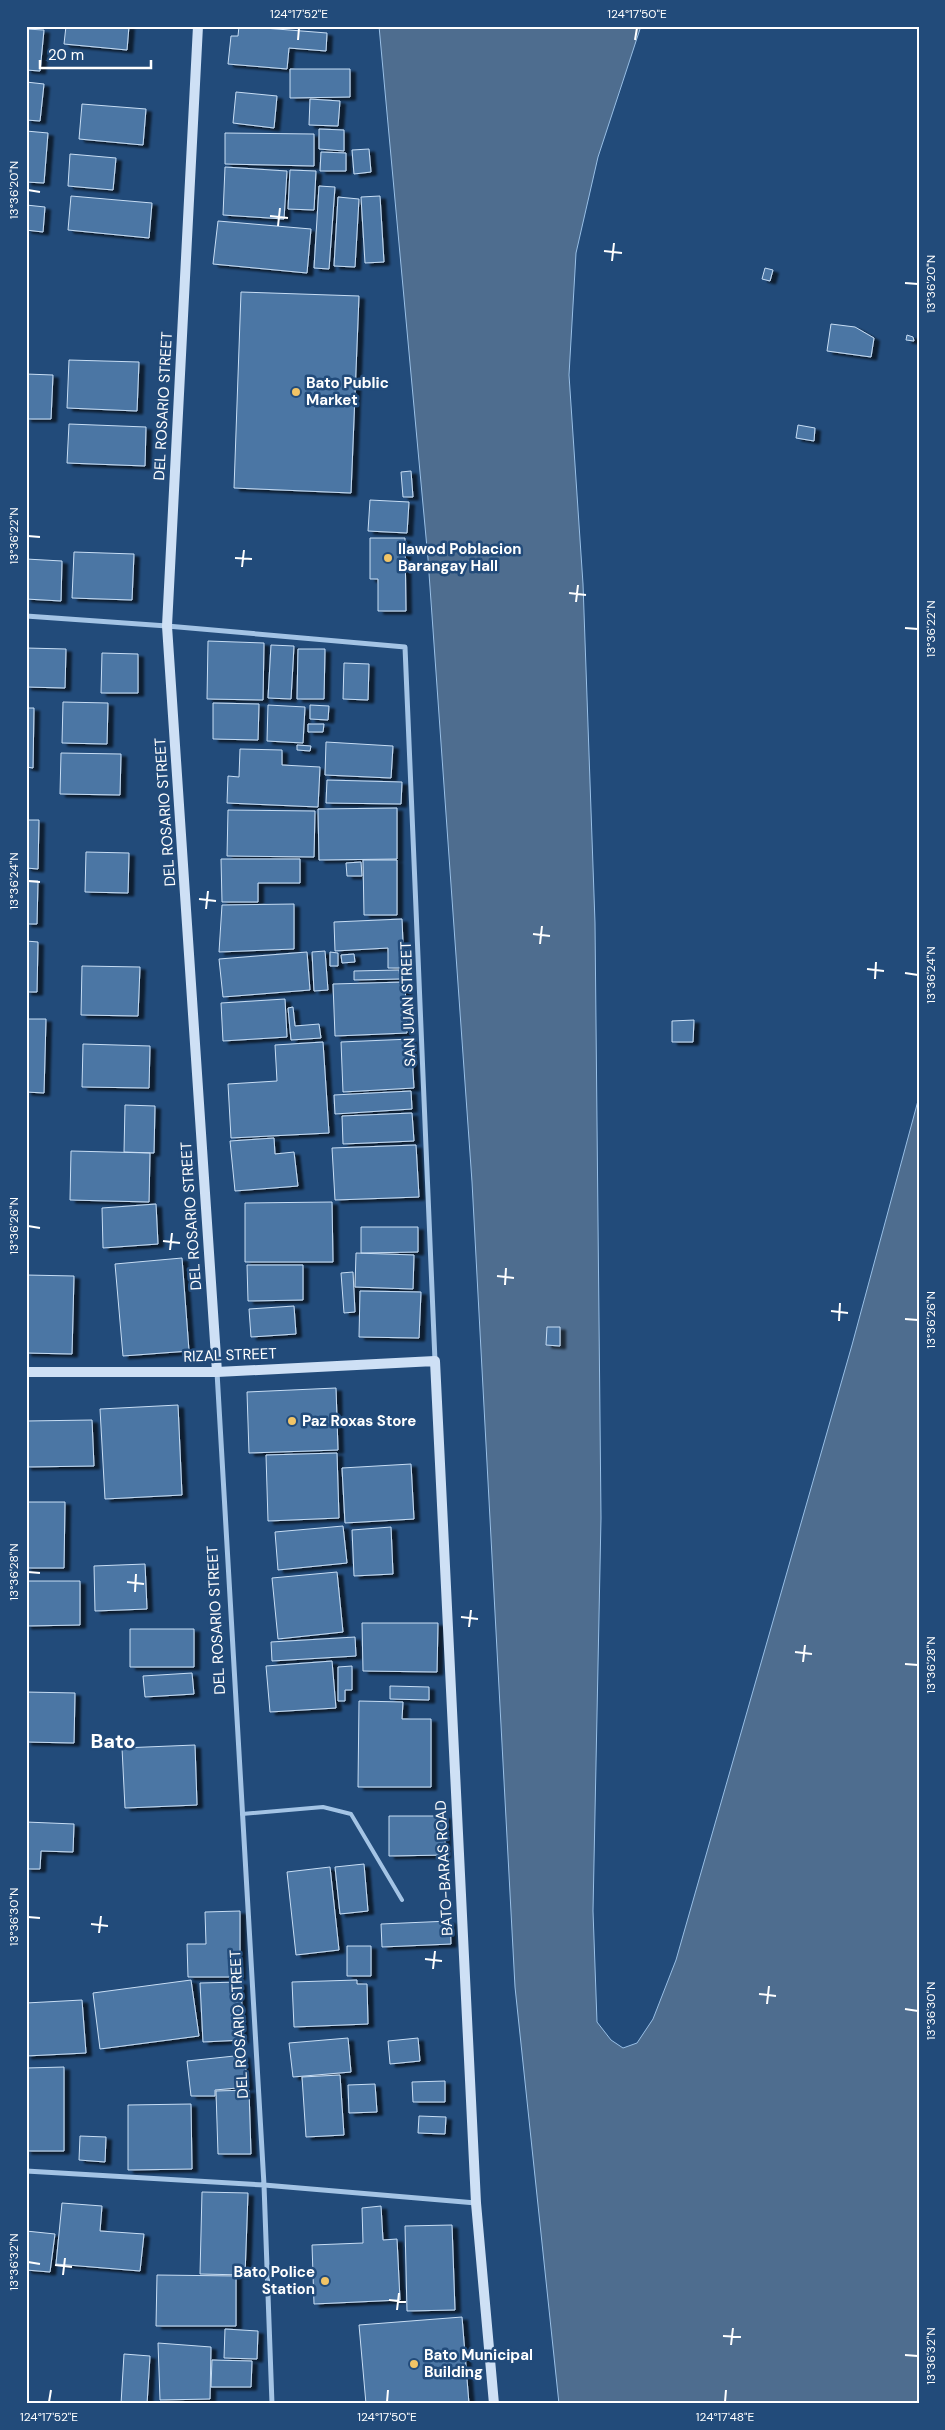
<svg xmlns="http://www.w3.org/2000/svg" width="945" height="2430" font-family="'DM Sans',sans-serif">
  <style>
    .water { fill: #4e6d8f; stroke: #98bfe6 }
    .building { fill: #4b76a4; stroke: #c7ddf4; filter: url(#shadow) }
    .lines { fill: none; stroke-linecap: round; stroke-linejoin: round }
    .lane { stroke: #a4c4e5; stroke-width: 4 }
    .street { stroke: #a4c4e5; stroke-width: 5 }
    .secondary { stroke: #cee0f5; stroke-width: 10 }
    .ticks { fill: none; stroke: #fff; stroke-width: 2 }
    .poi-dot { fill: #f1c466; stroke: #224b7a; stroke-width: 2 }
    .labels { text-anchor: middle; stroke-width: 5; stroke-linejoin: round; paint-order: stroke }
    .poi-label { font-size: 15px; font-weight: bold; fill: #fff; stroke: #224b7a; text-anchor: start }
    .street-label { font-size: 15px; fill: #fff; stroke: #224b7a }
    .district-label { font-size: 20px; font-weight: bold; fill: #fff; stroke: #224b7a }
    .neatline { fill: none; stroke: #fff; stroke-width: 2 }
    .ticks-label { font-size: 12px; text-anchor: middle; fill: #fff }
  </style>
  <defs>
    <filter id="shadow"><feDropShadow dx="5.5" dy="3" stdDeviation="1" flood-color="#0009"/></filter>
  </defs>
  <rect width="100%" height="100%" fill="#224b7a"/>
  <path class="water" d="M379 26H641L598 157 576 253 569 375 583 584 595 923 601 1518 593 1911 597 2022 611 2040 623 2048 637 2043 653 2019 676 1960 852 1345 919 1097V2404H559L515 1987 472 1182 428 559Z"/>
  <path class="building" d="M66 26H129L127 50 64 44Z
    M239 26 327 33 326 51 289 48 287 69 228 64 231 36H238Z
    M26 29 44 30 40 71 26 70Z
    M290 69H350V97L290 98Z
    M26 82 44 84 40 121 26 120Z
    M236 92 277 96 274 128 233 123Z
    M310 99 340 101 338 126 309 125Z
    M82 104 146 109 143 145 79 139Z
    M319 129 344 130V151L319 149Z
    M26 131 48 133 44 183 26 182Z
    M225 133 314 134V166L225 164Z
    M369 149 371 172 354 174 352 150Z
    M321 152 346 153V171H320Z
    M70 154 116 158 113 190 68 186Z
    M225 167 287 171 284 219 223 215Z
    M290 170 316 171 314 210 288 209Z
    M319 186 335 187 329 269 314 268Z
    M71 196 152 203 149 238 68 230Z
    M380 196 384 262 365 263 361 197Z
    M338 197 359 199 355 267 334 266Z
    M26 205 45 207 43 232 26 230Z
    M218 221 311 229 307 273 213 264Z
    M765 268 773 270 770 281 762 279Z
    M241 292 359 296 351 493 234 488Z
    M831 324 855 327 874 338 871 357 827 351Z
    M907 335 913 337 914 341 906 340Z
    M69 360 139 362 137 411 67 408Z
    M26 374 53 375 51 419H26Z
    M69 424 146 427 145 466 67 463Z
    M798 425 815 428 814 441 796 438Z
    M411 471 413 497H403L401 472Z
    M370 500 409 502 407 533 368 531Z
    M370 538H405L406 611H378V579H370Z
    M74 552 134 554 132 600 72 598Z
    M26 559 62 561 61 601 26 599Z
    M208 641 264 643 263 700 207 699Z
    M271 645 294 646 291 699 268 698Z
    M26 648 66 649 65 688 26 687Z
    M298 649H325L324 699H297Z
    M102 653 138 654V693H101Z
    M344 663 369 664 368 700 343 699Z
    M63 702 108 703 107 744 62 743Z
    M213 703 259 704 258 740 213 739Z
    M268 705 305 707 303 743 267 741Z
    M310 705 329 706 328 720 310 719Z
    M26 708H34L33 768 26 767Z
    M308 724H324L323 732H308Z
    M326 742 393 746 391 778 325 775Z
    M297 745 311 746 310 751 297 750Z
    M240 749 282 750V765L320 767 318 807 227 803 228 776 239 777Z
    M61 753 121 754 120 795 60 794Z
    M327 780 402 782 401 804 326 803Z
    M397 808V859L319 860 318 809Z
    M228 810 315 811 314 857 227 856Z
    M26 820H39L38 869 26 868Z
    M86 852 129 853 128 893 85 892Z
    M221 859H300V883H258V902H222Z
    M363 860H397V915H364Z
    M361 862 362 876H347L346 863Z
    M26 881H38L37 924H26Z
    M294 904V949L219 952 222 905Z
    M402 919 404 968H388V948L335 951 334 922Z
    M26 941 38 942 37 992H26Z
    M325 951 328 990 314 991 312 952Z
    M307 952 310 990 223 997 219 959Z
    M330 952 338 953V966H330Z
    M354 954 355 962 342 963 341 955Z
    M82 966 140 967 138 1016 81 1015Z
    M399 970 400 979 354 980V971Z
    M405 982 407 1033 335 1036 333 984Z
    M285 999 287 1037 223 1041 221 1003Z
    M293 1007 295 1026 319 1024 321 1038 291 1040 288 1008Z
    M26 1019H46L44 1093 26 1092Z
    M694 1020 693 1042H672V1021Z
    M411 1039 414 1088 343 1092 341 1042Z
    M323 1042 329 1133 231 1138 228 1084 277 1081 275 1045Z
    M83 1044 150 1046 149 1088 82 1087Z
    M411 1091 412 1109 335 1114 334 1095Z
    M125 1105 155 1106 154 1153 124 1152Z
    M412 1113 414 1141 343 1144 342 1116Z
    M274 1138 275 1154 294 1152 298 1186 235 1191 230 1141Z
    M416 1145 419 1197 335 1200 332 1148Z
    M71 1151 150 1153 149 1202 70 1200Z
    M332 1202 333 1262H245V1203Z
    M156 1204 158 1244 103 1248 102 1208Z
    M361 1227H418V1252L361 1253Z
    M356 1253 414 1255 413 1289 355 1287Z
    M182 1258 189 1351 123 1356 115 1264Z
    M247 1265H303V1300L248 1301Z
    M353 1272 355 1312 344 1313 341 1273Z
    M26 1275 74 1276 72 1354 26 1353Z
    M360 1291 421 1292 419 1338 359 1337Z
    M294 1306 296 1334 251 1337 249 1309Z
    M547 1327H560V1346L546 1345Z
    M336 1388 338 1450 249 1453 247 1392Z
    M178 1405 182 1495 105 1499 100 1409Z
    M92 1420 94 1466 26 1467V1421Z
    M337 1453 339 1518 268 1521 266 1455Z
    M411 1464 414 1519 345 1523 342 1468Z
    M26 1502H65L64 1568H26Z
    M343 1526 347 1563 278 1570 275 1532Z
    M391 1527 393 1574 354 1576 352 1530Z
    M145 1564 147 1609 95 1611 94 1566Z
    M337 1572 343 1632 278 1639 272 1578Z
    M26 1581H80V1625L26 1626Z
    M362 1623H438L437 1672 363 1671Z
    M130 1629H194V1667H130Z
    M355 1637 356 1656 272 1661 271 1642Z
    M332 1661 336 1708 270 1712 266 1666Z
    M352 1666V1690H345V1701H338V1667Z
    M192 1673 194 1694 145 1697 143 1676Z
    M390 1686 429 1687V1700L390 1699Z
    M26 1692 75 1693 74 1743 26 1742Z
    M359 1701 403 1702 402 1719H431V1787H358Z
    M195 1745 197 1805 125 1808 122 1748Z
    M389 1816H445V1855L389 1856Z
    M26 1822 74 1824 73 1852 41 1851 40 1869H26Z
    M364 1864 368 1911 340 1914 335 1867Z
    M330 1867 339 1950 296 1955 287 1872Z
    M240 1911V1977H188L187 1944H206L205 1912Z
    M450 1921 451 1944 382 1947 381 1924Z
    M347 1946H371V1976H347Z
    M191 1980 199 2036 100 2049 93 1993Z
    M357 1980V1984H367L368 2024 294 2027 292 1982Z
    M241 1982 243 2040 203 2042 200 1983Z
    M82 2000 86 2053 26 2056V2003Z
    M348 2038 351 2072 293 2077 289 2043Z
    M418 2038 420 2061 390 2064 388 2041Z
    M244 2055 248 2087 215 2090V2096H191L187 2061Z
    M64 2067V2151H26V2068Z
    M340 2075 344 2135 306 2137 302 2077Z
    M445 2081V2102H413L412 2082Z
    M375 2084 377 2112 349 2113 348 2085Z
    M249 2090 251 2154H218L216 2091Z
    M191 2104 192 2169 128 2170V2105Z
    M419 2116 446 2117 445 2134 418 2133Z
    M80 2136 106 2137 105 2162 79 2160Z
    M202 2192 248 2193 245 2275 200 2274Z
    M62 2203 102 2206 100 2231 144 2234 140 2271 56 2264Z
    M381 2206 383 2240 397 2239 400 2300 314 2304 312 2245 363 2243 362 2208Z
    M452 2225 455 2310 407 2311 405 2226Z
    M26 2231 55 2234 50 2272 26 2270Z
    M157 2275 236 2276V2326H156Z
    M462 2317 469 2404H366L359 2325Z
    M225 2329 258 2331 257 2359 224 2358Z
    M158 2343 211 2347 210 2399 160 2400Z
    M124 2354 150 2356 147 2404H121Z
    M212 2360 252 2361 251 2387H211Z"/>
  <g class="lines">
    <path class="lane" d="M242 1814 323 1807 351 1814 402 1900"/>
    <path class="street" d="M26 616 167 626 405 647 435 1361
      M217 1372 264 2185 272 2404
      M26 2171 264 2185 476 2203"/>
    <path class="secondary" d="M198 26 167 626 217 1372
      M26 1372H217L435 1361 476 2203 494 2404"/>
  </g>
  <path class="ticks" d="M298 40 299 28M635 40 637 28M28 190 40 192M270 216 288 218M278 226 280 208M604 251 622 253M612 261 614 243M905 283 918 284M28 536 40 537M235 558 252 559M242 567 244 550M569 593 586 595M576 602 578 585M905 628 918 629M28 881 40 882M199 899 216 901M206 909 208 891M533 934 550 936M540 944 542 926M867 969 884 971M905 973 918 975M875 979 876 962M28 1226 40 1228M163 1241 180 1243M170 1250 172 1233M497 1276 514 1278M505 1285 506 1268M831 1311 848 1313M905 1319 918 1320M839 1321 840 1303M28 1572 40 1573M127 1582 144 1584M135 1592 136 1574M461 1617 478 1619M469 1627 471 1610M795 1652 812 1654M803 1662 805 1645M905 1664 918 1665M28 1917 40 1918M91 1924 108 1926M99 1933 101 1916M425 1959 442 1961M433 1969 435 1951M759 1994 776 1996M767 2004 769 1986M905 2009 918 2011M28 2262 40 2264M55 2265 72 2267M63 2275 65 2258M389 2300 406 2302M397 2310 399 2293M723 2336 741 2337M731 2345 733 2328M905 2355 918 2356M49 2402 51 2390M387 2402 388 2390M725 2402 726 2390"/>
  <g class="poi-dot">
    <circle cx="296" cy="392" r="5"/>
    <circle cx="388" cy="558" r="5"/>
    <circle cx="292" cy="1421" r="5"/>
    <circle cx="325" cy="2281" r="5"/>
    <circle cx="414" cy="2364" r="5"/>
  </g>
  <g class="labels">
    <g class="poi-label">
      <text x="306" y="388">Bato Public<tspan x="306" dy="17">Market</tspan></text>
      <text x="398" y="554">Ilawod Poblacion<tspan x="398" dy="17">Barangay Hall</tspan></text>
      <text x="302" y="1426">Paz Roxas Store</text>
      <text x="315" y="2277" text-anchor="end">Bato Police<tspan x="315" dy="17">Station</tspan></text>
      <text x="424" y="2360">Bato Municipal<tspan x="424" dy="17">Building</tspan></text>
    </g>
    <g class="street-label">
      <text transform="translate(163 406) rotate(-87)" y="5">DEL ROSARIO STREET</text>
      <text transform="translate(165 812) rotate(-94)" y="5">DEL ROSARIO STREET</text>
      <text transform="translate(408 1004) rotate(-92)" y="5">SAN JUAN STREET</text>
      <text transform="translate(191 1216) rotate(-94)" y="5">DEL ROSARIO STREET</text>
      <text transform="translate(230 1355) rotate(-2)" y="5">RIZAL STREET</text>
      <text transform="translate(216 1620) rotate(-93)" y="5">DEL ROSARIO STREET</text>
      <text transform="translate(444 1868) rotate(-93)" y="5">BATO-BARAS ROAD</text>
      <text transform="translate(239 2024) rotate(-93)" y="5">DEL ROSARIO STREET</text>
    </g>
    <g class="district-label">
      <text x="113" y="1748">Bato</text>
    </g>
  </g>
  <rect width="945" height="2430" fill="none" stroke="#224b7a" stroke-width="55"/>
  <path d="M40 60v8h111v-8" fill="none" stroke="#ffffff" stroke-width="2.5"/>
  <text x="48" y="60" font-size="15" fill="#ffffff" stroke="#224b7a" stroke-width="4" paint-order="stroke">20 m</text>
  <rect x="28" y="28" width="890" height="2374" class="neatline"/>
  <g class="ticks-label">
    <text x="299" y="18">124°17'52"E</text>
    <text x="637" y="18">124°17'50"E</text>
    <text transform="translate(14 190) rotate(-90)" y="4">13°36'20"N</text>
    <text transform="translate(931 284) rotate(-90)" y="4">13°36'20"N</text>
    <text transform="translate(14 536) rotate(-90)" y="4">13°36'22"N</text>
    <text transform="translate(931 629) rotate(-90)" y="4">13°36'22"N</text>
    <text transform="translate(14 881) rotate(-90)" y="4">13°36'24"N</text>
    <text transform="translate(931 975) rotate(-90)" y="4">13°36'24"N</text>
    <text transform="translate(14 1226) rotate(-90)" y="4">13°36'26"N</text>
    <text transform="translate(931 1320) rotate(-90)" y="4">13°36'26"N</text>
    <text transform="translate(14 1572) rotate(-90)" y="4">13°36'28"N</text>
    <text transform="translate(931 1665) rotate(-90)" y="4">13°36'28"N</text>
    <text transform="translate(14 1917) rotate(-90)" y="4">13°36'30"N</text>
    <text transform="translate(931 2011) rotate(-90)" y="4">13°36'30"N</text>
    <text transform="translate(14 2262) rotate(-90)" y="4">13°36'32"N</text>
    <text transform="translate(931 2356) rotate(-90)" y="4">13°36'32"N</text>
    <text x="49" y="2421">124°17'52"E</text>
    <text x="387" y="2421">124°17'50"E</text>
    <text x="725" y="2421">124°17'48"E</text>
  </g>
</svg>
